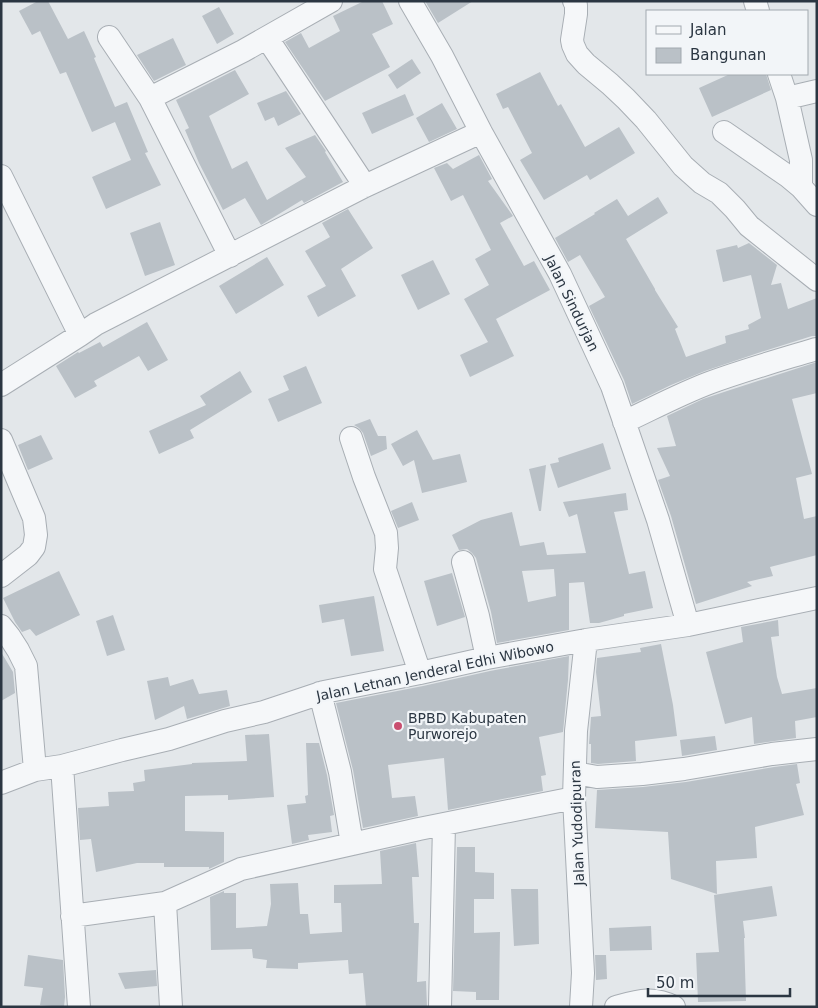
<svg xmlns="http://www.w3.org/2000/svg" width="818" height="1008" font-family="'DejaVu Sans',sans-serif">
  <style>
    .building { fill: #bac1c7; fill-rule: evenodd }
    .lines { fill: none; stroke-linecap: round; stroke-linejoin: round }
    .minor-casing { stroke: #a8aeb4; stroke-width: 24 }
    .minor { stroke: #f5f7f9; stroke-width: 22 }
    .poi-dot { fill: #c94e6f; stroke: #f2f5f8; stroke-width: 2 }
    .labels { text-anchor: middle; stroke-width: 4.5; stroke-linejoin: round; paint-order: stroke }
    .street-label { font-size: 14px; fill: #2b3642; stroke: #f2f5f8 }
    .poi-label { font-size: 14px; fill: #2b3642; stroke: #f2f5f8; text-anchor: start }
  </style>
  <rect width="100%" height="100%" fill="#e3e7ea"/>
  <path class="building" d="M38 1H48L68 39 84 31 96 57 94 58 115 107 127 102 148 152 145 153 161 185 106 209 92 177 131 160 115 122 92 132 66 72 60 74 40 31 32 35 19 11Z
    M364 1H382L393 24 372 34 390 67 325 101 285 42 301 33 309 48 340 31 333 16Z
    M425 1H473L438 23Z
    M219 7 234 34 217 44 202 16Z
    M173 38 186 65 154 81 137 55Z
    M412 59 421 73 397 89 388 75Z
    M235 70 249 94 209 116 232 169 247 161 267 200 306 177 285 148 315 135 326 151 325 152 343 182 304 203 302 200 261 225 245 198 223 210 199 163 185 130 189 128 176 100Z
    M540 72 558 106 561 104 585 147 619 127 635 153 590 180 587 175 544 200 520 160 532 153 508 107 503 109 496 94Z
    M730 74H766L771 90 712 117 699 88Z
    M286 91 301 114 278 126 274 117 265 121 257 103Z
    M405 94 414 115 372 134 362 113Z
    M442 103 457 129 429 142 416 118Z
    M479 155 492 179 488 181 513 216 500 223 524 266 534 261 550 290 496 319 514 356 470 377 460 355 488 342 464 299 489 285 475 259 491 250 463 195 451 201 434 168 447 163 453 169Z
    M658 197 668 213 626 239 655 289V290L678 327 675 329 686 357 726 343 725 336 749 329 748 325 761 318 751 275 723 282 716 250 737 245 738 248 749 243 777 265 771 285 781 283 788 309 817 298V336H812L758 353 705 371 671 385 632 404 624 380 589 306 605 297 580 255 568 262 555 238 595 214 594 213 617 199 628 216Z
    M348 209 373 248 341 269 356 296 318 317 307 296 326 286 305 251 330 237 322 223Z
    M160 222 175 265 145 276 130 233Z
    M267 257 284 285 236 314 219 286Z
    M433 260 450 294 418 310 401 275Z
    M147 322 168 360 148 371 139 356 94 381 97 386 75 398 56 366 78 352 79 353 100 342 103 347Z
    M817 362V393L792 399 812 474 796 478 804 519 817 516V555L770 567 773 576 747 582 752 586 696 604 671 516 658 480 670 476 657 448 676 446 667 416 703 399 727 391Z
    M306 366 322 403 278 422 268 399 289 390 283 376Z
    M240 371 252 392 190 430 194 438 159 454 149 431 206 405 200 396Z
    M370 419 378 436H386L387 449 371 456 363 433 359 428 354 425Z
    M417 430 433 460 460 454 467 482 422 493 414 460 403 466 391 444Z
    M41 435 53 459 28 470 18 445Z
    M603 443 611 469 558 488 550 464 559 462 558 458Z
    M546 465 541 511H539L529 469Z
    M626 493 628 510 614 512 629 574 645 571 653 608 624 614V616L599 623H590L584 582 569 583V630L497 643 491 612 476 558 472 553 467 549 459 550 452 535 481 520 512 512 520 546 544 542 547 555 586 553 577 514 569 517 563 502ZM554 569 556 596 528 602 522 571Z
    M412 502 419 520 398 528 391 511Z
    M59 571 80 615 36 636 30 629 22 632 15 622 3 598Z
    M452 573 465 617 437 626 424 581Z
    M374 596 384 651 351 656 344 619 322 623 319 605Z
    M113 615 125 650 107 656 96 621Z
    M778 620 779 636 771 637 777 677 782 694 817 688V717L795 721 796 738 754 744 752 717 725 724 706 652 743 642 741 627Z
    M661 644 673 705 677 736 635 741 636 761 598 764 591 763V744H589L591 717 601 716 596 672 597 658 641 652 640 648Z
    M1 652 13 672 15 693 1 701Z
    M569 656 568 680 563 732 539 737 546 775 541 776 543 791 448 810 444 758 388 765 392 798 415 796 418 816 363 828 353 770 336 703 423 686 490 671Z
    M168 677 170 686 193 679 199 694 227 690 230 706 187 719 184 706 155 720 147 681Z
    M269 734 274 797 228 800V795L185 796V831L224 832V862L209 869V867H164V863H137L96 872 91 839 80 840 78 808 109 806 108 792 134 791 133 783 145 781 144 770 192 764V763L247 761 245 735Z
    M715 736 717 750 682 756 680 740Z
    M306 743H319L327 775 334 815 330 816 332 832 308 835 309 840 292 844 287 805 306 803 305 796 308 795Z
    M797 764 800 783 796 784 804 815 755 827 757 858 716 861 717 894 671 879 668 832 595 828 597 790 643 787 686 782 774 767Z
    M416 843 419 877H412L414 923H419L417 982 426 981 427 1007H366L363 973 349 974 348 960 298 963V969L266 968 267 960 253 958 252 949 211 950 210 897 224 891V893H236V928L267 926 271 904 270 884 298 883 300 914H308L310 934 342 932 341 903H334V885L382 884 380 851Z
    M457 847H475V872L494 873V899H474V933L500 932 499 1000H476V992L453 991Z
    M772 886 777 916 743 921 745 938H744L746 1001 698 1002 696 953 719 952 714 895Z
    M511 889H538L539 944 514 946Z
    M651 926 652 950 610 951 609 928Z
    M28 955 63 960 65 997 64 1007 40 1005 43 988 24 986Z
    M595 955H606L607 979 596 980Z
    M156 970 157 986 125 989 118 973Z"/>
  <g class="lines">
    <g class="minor-casing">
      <path id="minor" d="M410 1 442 56 481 132 560 274 612 386 658 520 688 625
        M574 1 576 5V14L572 40 573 45 577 54 586 64 610 84 626 99 646 120 683 166 702 183 719 193 735 209 749 226 817 280
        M755 1 758 11
        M109 37 150 98 230 256
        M267 38 365 186
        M779 74 787 98 801 160V187
        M150 98 243 51 331 1
        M787 98 817 91
        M724 132 789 177 801 187 817 205
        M1 176 80 335 96 324 365 186 481 132
        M1 385 80 335
        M624 422C652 409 680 394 709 383 744 370 780 360 816 349
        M351 438 364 477 386 533 387 548 385 569 420 673
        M1 440 34 518 36 535 34 547 28 555 1 576
        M463 562 478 616 487 658
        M1 626 9 636 18 650 26 666 35 770
        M320 693 340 772 352 844
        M62 766 79 1007
        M575 773 597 777 642 774 684 769 772 754 817 749
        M1 783 35 770 62 766 122 750 169 739 225 721 264 712 324 692 420 673 487 658 586 640 688 625 817 598
        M165 903 171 1007
        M72 916 165 903 241 869 419 829 574 798
        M440 1007 444 824
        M581 1007 583 973 574 798 576 731 586 640
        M616 1007C638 1001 653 996 674 1007"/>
    </g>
    <use href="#minor" class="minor"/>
  </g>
  <circle class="poi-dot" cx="398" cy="726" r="5"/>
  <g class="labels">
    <g class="street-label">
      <text transform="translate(572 303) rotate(64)" y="5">Jalan Sindurjan</text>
      <text transform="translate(435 671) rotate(-12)" y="5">Jalan Letnan Jenderal Edhi Wibowo</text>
      <text transform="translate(577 823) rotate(-92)" y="5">Jalan Yudodipuran</text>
    </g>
    <g class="poi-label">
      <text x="408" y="723">BPBD Kabupaten<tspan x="408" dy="16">Purworejo</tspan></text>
    </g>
  </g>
  <rect width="818" height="1008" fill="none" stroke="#2b3642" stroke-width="5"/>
  <rect x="646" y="10" width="162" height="65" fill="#f2f5f8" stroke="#a2a9af"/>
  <rect x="656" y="26" width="25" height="8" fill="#f5f7f9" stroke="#a2a9af"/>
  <text x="690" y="35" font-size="15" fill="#2b3642">Jalan</text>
  <rect x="656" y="48" width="25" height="15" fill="#bac1c7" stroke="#a2a9af"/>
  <text x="690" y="60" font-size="15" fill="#2b3642">Bangunan</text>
  <path d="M648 988v8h142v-8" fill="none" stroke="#2b3642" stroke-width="2.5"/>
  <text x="656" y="988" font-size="15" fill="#2b3642" stroke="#f2f5f8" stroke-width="4" paint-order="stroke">50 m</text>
</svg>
